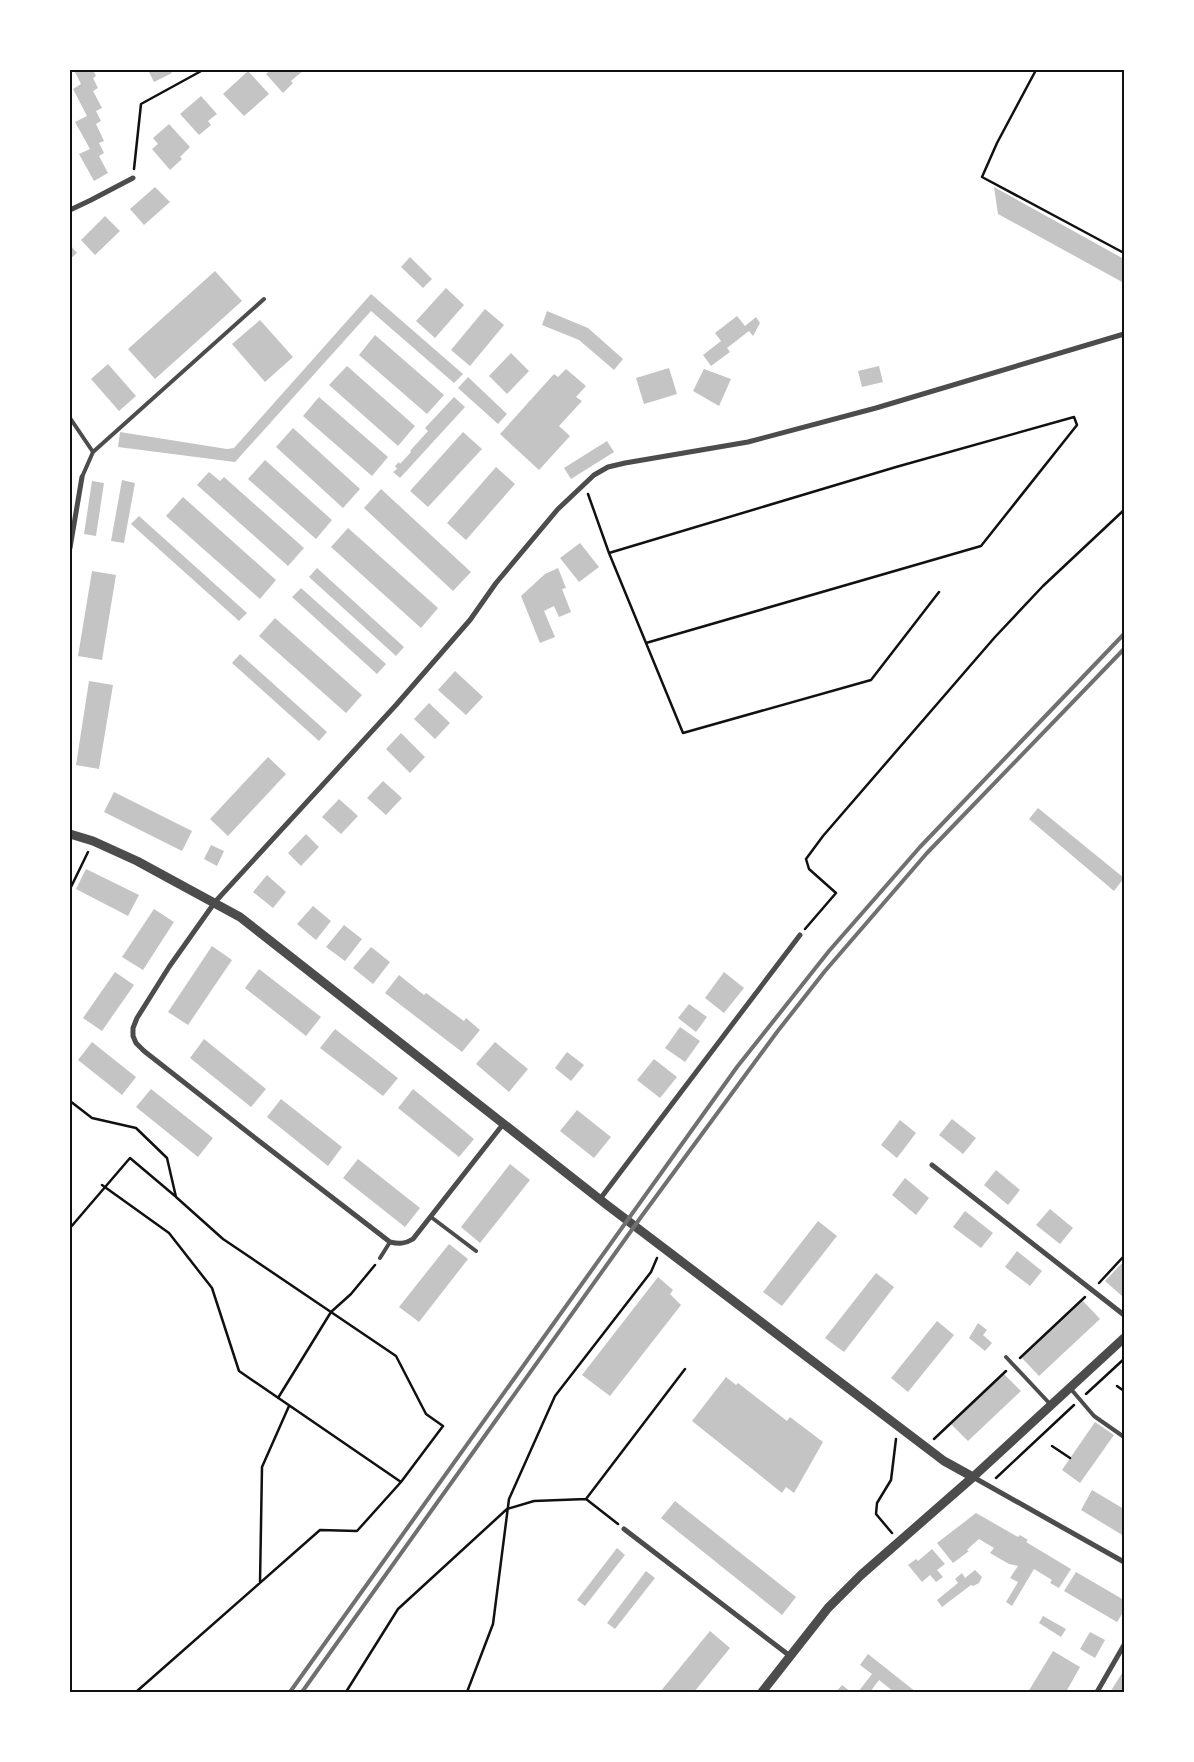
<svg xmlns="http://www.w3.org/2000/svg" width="1194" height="1762" font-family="Raleway,sans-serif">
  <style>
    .building { fill: #c4c4c4 }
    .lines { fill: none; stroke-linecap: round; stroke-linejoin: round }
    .path { stroke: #111; stroke-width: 2.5 }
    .service { stroke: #4c4c4c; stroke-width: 4 }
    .minor { stroke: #4c4c4c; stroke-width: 5 }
    .tertiary { stroke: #4c4c4c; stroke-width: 9 }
    .rail { stroke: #707070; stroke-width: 4 }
    .neatline { fill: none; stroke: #111; stroke-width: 2 }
  </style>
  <rect width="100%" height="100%" fill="#fff"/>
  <path class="building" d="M74 70H93L96 76 93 78 98 88 93 91 102 108 96 111 101 121 96 124 104 141 99 143 104 153 99 156 108 173 94 181 79 154 90 149 75 122 87 116 73 89 81 84Z
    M148 70H170L172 73 154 82Z
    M271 70H304L291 81 293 83 283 93 266 74Z
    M248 71 269 94 244 116 223 94Z
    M201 96 217 114 208 121 211 125 199 135 180 114Z
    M169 124 190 147 180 157 182 159 170 170 152 149 158 144 153 138Z
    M155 187 170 202 144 225 130 209Z
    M994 187 1124 259V283L998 214Z
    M105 216 120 231 95 255 81 240Z
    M70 245 77 253 70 259Z
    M410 257 432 279 423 288 401 267Z
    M215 271 242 301 155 379 128 349Z
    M446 288 464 305 435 338 416 321Z
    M371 294 463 374 454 383 371 311 235 462 118 447 120 432 227 449 234 448Z
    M485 309 504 325 470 366 451 350Z
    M547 311 588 328 623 359 614 370 579 340 542 325Z
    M737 316 745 326 756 317 760 323 753 336 749 331 727 348 730 352 711 366 703 355 721 341 715 333Z
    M260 320 293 357 265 382 232 344Z
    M375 335 444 395 427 414 359 355Z
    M511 353 529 371 507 394 489 376Z
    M108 364 136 396 119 411 91 379Z
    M347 366 415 426 398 446 329 385Z
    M879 366 883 382 862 387 858 371Z
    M669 368 677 394 644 404 636 378Z
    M566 369 586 386 576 397 582 401 559 426 570 436 539 470 500 434 554 374 558 377Z
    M704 369 731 379 719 406 693 391Z
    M468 377 507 414 498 424 458 388Z
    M319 397 388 457 372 476 303 416Z
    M454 397 465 407 400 478 393 472 397 469 395 466 399 462 400 464 411 452 410 451 428 431 425 428Z
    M293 428 360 489 343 508 276 447Z
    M463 432 482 449 428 507 410 491Z
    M607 441 614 452 571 479 564 468Z
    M265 460 332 520 316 539 248 479Z
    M496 467 515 484 466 540 447 523Z
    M209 472 220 481 224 477 304 548 288 566 197 485Z
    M122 480 135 483 124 543 111 541Z
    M92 481 104 483 96 536 84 534Z
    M381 489 471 572 453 591 364 508Z
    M183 497 276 580 260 599 166 516Z
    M139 516 247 613 239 621 131 524Z
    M348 528 438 608 421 628 331 547Z
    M580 543 599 567 579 582 560 558Z
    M317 568 404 647 396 656 309 577Z
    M558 568 566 588 562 589 571 612 559 617 554 606 544 611 555 637 540 643 521 596 545 574Z
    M92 571 116 575 102 660 78 656Z
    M301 588 386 664 377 674 292 597Z
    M275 618 362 695 346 713 259 636Z
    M240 654 327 732 319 741 232 663Z
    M455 671 483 697 466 715 438 690Z
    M89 681 113 685 99 769 76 765Z
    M429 703 450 723 435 739 414 719Z
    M401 733 425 757 410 773 386 749Z
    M268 757 286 774 228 836 210 819Z
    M383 781 402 798 386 815 367 798Z
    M114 792 192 831 182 851 104 812Z
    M339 799 358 816 341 834 322 817Z
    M1038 808 1124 878 1114 891 1029 819Z
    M306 834 319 847 301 866 288 853Z
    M211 845 224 851 217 866 204 859Z
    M86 869 139 895 128 916 76 889Z
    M267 875 286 892 273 908 253 892Z
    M313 906 331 921 316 940 297 924Z
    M154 909 174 922 143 970 122 957Z
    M344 925 362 939 345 961 326 947Z
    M212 946 232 960 188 1025 168 1012Z
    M371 947 390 962 373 984 353 968Z
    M259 969 321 1017 306 1036 245 988Z
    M115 972 134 985 102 1031 83 1018Z
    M724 972 744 988 724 1013 705 998Z
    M399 975 424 995 426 993 464 1021 466 1018 480 1030 462 1052 385 993Z
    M689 1004 707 1017 696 1032 678 1018Z
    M680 1027 700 1041 685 1062 665 1048Z
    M335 1029 398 1078 383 1096 320 1048Z
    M204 1039 266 1089 251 1107 190 1058Z
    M92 1042 136 1077 122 1095 78 1060Z
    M495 1042 528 1069 509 1092 476 1064Z
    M567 1052 584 1065 571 1081 555 1068Z
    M654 1059 677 1077 660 1098 637 1080Z
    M151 1089 213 1138 198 1157 136 1107Z
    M413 1089 474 1139 459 1157 398 1108Z
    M281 1099 342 1147 328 1166 267 1117Z
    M577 1110 611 1137 594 1158 560 1131Z
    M952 1119 976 1138 963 1154 939 1135Z
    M900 1120 916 1133 897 1158 881 1145Z
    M358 1159 420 1208 405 1227 343 1178Z
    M510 1164 530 1180 480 1243 461 1227Z
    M996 1170 1020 1190 1008 1205 984 1185Z
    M905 1178 929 1198 916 1215 892 1195Z
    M1050 1209 1073 1228 1060 1244 1036 1225Z
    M965 1211 993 1233 981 1248 953 1227Z
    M818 1221 837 1236 782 1306 763 1292Z
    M449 1244 468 1259 419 1322 399 1307Z
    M1017 1251 1042 1271 1030 1286 1005 1267Z
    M1124 1261V1294L1122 1296 1105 1281Z
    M876 1273 894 1287 844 1352 825 1338Z
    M658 1277 673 1290 670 1294 681 1305 610 1396 582 1375Z
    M1083 1301 1100 1319 1039 1376 1022 1358Z
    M937 1321 954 1335 908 1392 891 1378Z
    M978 1323 987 1330 983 1335 992 1343 985 1351 969 1338Z
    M1004 1374 1021 1391 968 1441 951 1424Z
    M726 1377 736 1385 738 1383 787 1421 790 1417 823 1442 794 1493 786 1487 782 1493 692 1421Z
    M1095 1422 1114 1435 1080 1483 1062 1470Z
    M1092 1490 1124 1509V1536L1081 1510Z
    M675 1501 796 1597 782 1615 661 1518Z
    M976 1513 1018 1537 1020 1535 1028 1540 1026 1542 1071 1569 1059 1588 1050 1583 1052 1580 1034 1569 1012 1606 1006 1602 1018 1582 1010 1578 1018 1566 1009 1564 990 1553 994 1548 979 1539 971 1546 967 1550 969 1551 953 1563 937 1543Z
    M617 1548 625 1555 585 1606 577 1600Z
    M932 1549 945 1564 937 1570 943 1577 936 1582 930 1575 922 1582 908 1565 916 1559 918 1561Z
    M975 1570 982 1577 979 1583 973 1586 971 1585 942 1607 937 1600 958 1583 955 1579 962 1573 965 1578Z
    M646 1571 655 1578 615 1629 607 1623Z
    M1076 1572 1124 1600V1611L1117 1622 1064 1591Z
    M1043 1616 1066 1629 1061 1637 1039 1623Z
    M710 1631 730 1648 694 1692H660Z
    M1090 1632 1105 1640 1095 1658 1080 1649Z
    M1053 1651 1080 1667 1066 1692H1028Z
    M868 1654 916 1692H894L879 1680 870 1692H858L872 1674 860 1665Z
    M1124 1670V1692H1110L1112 1689Z
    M842 1685 851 1692H836Z"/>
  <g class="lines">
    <path class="path" d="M1036 70 997 143 982 177 1124 253
      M134 169 141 104 203 70
      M588 494 609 553 683 733 871 680 939 592
      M609 553 896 467 1074 417 1077 425 981 546 646 643
      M70 889 88 852
      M805 929 836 893 809 869 806 859 823 836 995 637 1043 586 1124 510
      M70 1101 92 1118 136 1128 167 1158 176 1197 223 1239 396 1356 426 1414 443 1426 401 1482 239 1371 212 1288 169 1233 102 1185
      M70 1228 130 1158 175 1196
      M1099 1283 1124 1256
      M1020 1358 1085 1297
      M1117 1386 1124 1391
      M1086 1394 1124 1359
      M278 1398 331 1312 351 1294 375 1265
      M934 1439 1006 1371
      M1052 1446 1070 1458
      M996 1478 1074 1405
      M618 1524 586 1499 685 1369
      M892 1533 876 1514 877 1503 891 1480 896 1439
      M260 1583 262 1467 289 1406
      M136 1692 320 1530 357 1531 401 1482
      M346 1692 398 1609 507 1509 534 1501 586 1499
      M467 1692 493 1624 509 1499 555 1396 651 1272 657 1258"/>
    <path class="service" d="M70 418 93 452
      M82 477 93 452 264 299
      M431 1217 476 1251
      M380 1258 390 1242
      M1006 1357 1051 1405
      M1070 1388 1094 1416 1124 1437"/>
    <path class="minor" d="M70 210 91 200 133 178
      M70 548 82 477
      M504 1123 413 1239C405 1244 399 1244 390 1242L259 1141 144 1051 136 1043 133 1036V1028L137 1018 169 967 215 902 396 705 470 620 496 583 558 509 594 475 608 467 625 463 748 442 876 408 1124 334
      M932 1165 1124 1315
      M600 1199 800 935
      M973 1477 1124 1562
      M624 1529 790 1656
      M1097 1692 1124 1645"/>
    <path class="tertiary" d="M70 834 93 841 137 861 240 917 607 1205 944 1461 973 1477
      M762 1692 828 1608 861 1575 973 1477 1124 1338"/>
    <path class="rail" d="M290 1692 737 1067 829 951 920 847 1124 634
      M302 1692 641 1217 777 1032 825 971 927 853 1124 649"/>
  </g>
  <rect width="1194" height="1762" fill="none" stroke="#ffffff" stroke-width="142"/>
  <rect x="71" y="71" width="1052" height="1620" class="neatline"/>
</svg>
